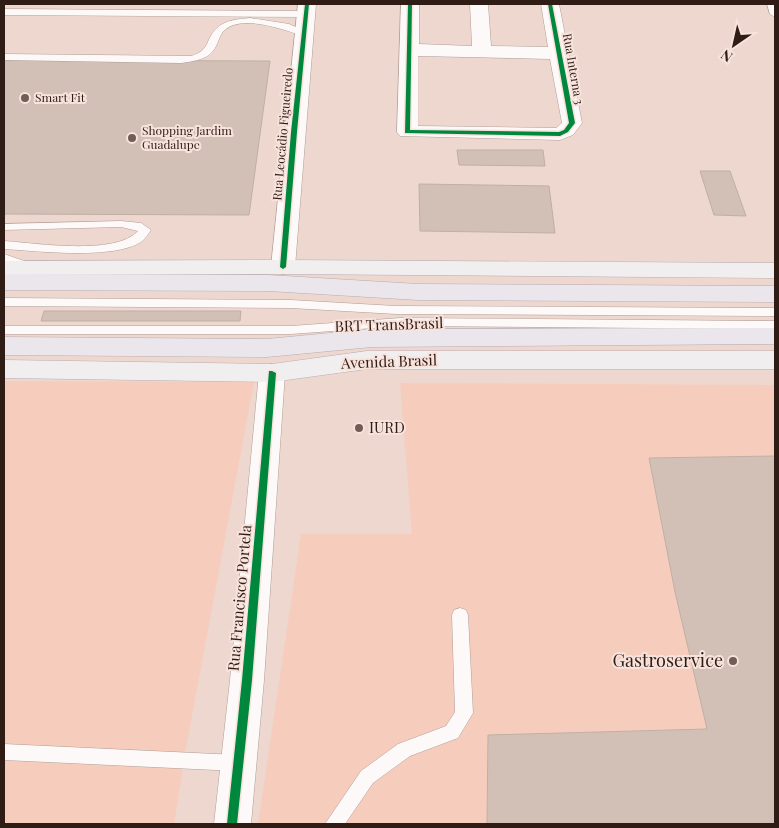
<svg xmlns="http://www.w3.org/2000/svg" width="779" height="828" font-family="'Playfair Display',serif">
  <style>
    .built { fill: #f6cdbd }
    .building { fill: #d2c0b6; stroke: #c0afa5 }
    .lines { fill: none; stroke-linecap: round; stroke-linejoin: round }
    .lane-casing { stroke: #b09e97; stroke-width: 1 }
    .street-casing { stroke: #b09e97; stroke-width: 1 }
    .secondary-casing { stroke: #b09e97; stroke-width: 1 }
    .primary-casing { stroke: #b8adb1; stroke-width: 1 }
    .highway-casing { stroke: #b8adb1; stroke-width: 1 }
    .lane { fill: #fcf9f8; fill-rule: evenodd }
    .street { fill: #fcf9f8; fill-rule: evenodd }
    .secondary { fill: #fcf9f8; fill-rule: evenodd }
    .primary { fill: #f1eef0; fill-rule: evenodd }
    .highway { fill: #eae6ec; fill-rule: evenodd }
    .cycleway-casing { stroke: #f8e3dc; stroke-width: 3 }
    .cycleway { fill: #00873e; fill-rule: evenodd }
    .poi-dot { fill: #715d56; stroke: #f8e3dc; stroke-width: 2 }
    .labels { text-anchor: middle; stroke-width: 4; stroke-linejoin: round; paint-order: stroke }
    .far-street-label { font-size: 12px; fill: #2e1c15; stroke: #f8e3dc }
    .far-poi-label { font-size: 12px; fill: #2e1c15; stroke: #f8e3dc; text-anchor: start }
    .street-label { font-size: 15px; fill: #2e1c15; stroke: #f8e3dc }
    .poi-label { font-size: 15px; fill: #2e1c15; stroke: #f8e3dc; text-anchor: start }
    .near-poi-label { font-size: 18px; fill: #2e1c15; stroke: #f8e3dc; text-anchor: end }
  </style>
  <rect width="100%" height="100%" fill="#edd7cf"/>
  <path class="built" d="M4 381 254 382 187 743 174 824H4Z
    M400 383 775 385V824H258L301 534H412Z"/>
  <path class="building" d="M4 60 270 61 249 215 4 214Z
    M457 150H543L545 166 459 165Z
    M700 171H730L746 216 714 215Z
    M419 184 549 186 555 233 420 231Z
    M44 311H241L240 321H41Z
    M775 456V824H487L488 735 707 729 675 592 649 458Z"/>
  <g class="lines">
    <g class="lane-casing">
      <path id="lane" d="M767 4H775V17L770 14Z
        M4 9 306 11 311 14 306 17 4 15Z
        M250 18 289 24 309 33 304 36C284 30 238 12 222 33 219 38 218 43 215 48 208 60 194 61 181 63L4 60V54L191 56C211 50 205 39 217 28 225 20 239 19 250 18Z
        M121 221 141 223 151 230C148 234 145 239 141 242 113 260 37 251 4 249V241C35 243 116 256 138 231L121 227 4 230V224Z
        M4 254 33 264 35 267 29 271 4 262Z
        M4 298 291 300 396 306 775 308V316L396 314 291 308 4 306Z
        M401 318 775 321V329L401 326 291 334H4V326H291Z
        M460 608 466 610 468 615 473 713 458 738 410 756 373 783 345 824H325L361 771 398 744 446 726 455 712 452 615 454 610Z
        M4 744 237 755 243 757 246 763 243 769 237 771 4 760Z"/>
    </g>
    <g class="street-casing">
      <path id="street" d="M298 4H316L295 267 292 272 283 274 274 272 271 267Z
        M401 4H419V44L472 46 470 4H488L491 46 548 47 541 4H559L582 123 573 135 560 140 400 136 397 132ZM418 56 550 59 562 123 556 128 418 126Z"/>
    </g>
    <g class="secondary-casing">
      <path id="secondary" d="M272 364 281 367 285 373 264 680 251 824H214L230 680 259 373 263 367Z"/>
    </g>
    <g class="primary-casing">
      <path id="primary" d="M283 260 775 263V278L283 274 4 275V261Z
        M367 351H775V369H367L272 382 4 378V360L272 364Z"/>
    </g>
    <g class="highway-casing">
      <path id="highway" d="M4 274 268 275 418 284 775 286V302L418 300 268 291 4 290Z
        M775 328V344L372 347 267 357 4 355V337L267 339 372 329Z"/>
    </g>
    <use href="#lane" class="lane"/>
    <use href="#street" class="street"/>
    <use href="#secondary" class="secondary"/>
    <use href="#primary" class="primary"/>
    <use href="#highway" class="highway"/>
    <g class="cycleway-casing">
      <path id="cycleway" d="M305 4H309L297 132 286 267 283 269 280 267 291 132Z
        M408 4H412L410 130 559 132 564 130 569 123 548 4H552L575 123 568 132 560 136 405 133Z
        M269 371H272L276 373 252 680 237 824H227L242 680Z"/>
    </g>
    <use href="#cycleway" class="cycleway"/>
  </g>
  <g class="poi-dot">
    <circle cx="25" cy="98" r="5"/>
    <circle cx="132" cy="138" r="5"/>
    <circle cx="359" cy="428" r="5"/>
    <circle cx="733" cy="661" r="5"/>
  </g>
  <g class="labels">
    <g class="far-street-label">
      <text transform="translate(573 69) rotate(80)" y="4">Rua Interna 3</text>
      <text transform="translate(283 134) rotate(-85)" y="4">Rua Leocádio Figueiredo</text>
    </g>
    <g class="far-poi-label">
      <text x="35" y="102">Smart Fit</text>
      <text x="142" y="135">Shopping Jardim<tspan x="142" dy="14">Guadalupe</tspan></text>
    </g>
    <g class="street-label">
      <text transform="translate(389 325) rotate(-2)" y="5">BRT TransBrasil</text>
      <text transform="translate(389 362) rotate(-2)" y="5">Avenida Brasil</text>
      <text transform="translate(240 598) rotate(-85)" y="5">Rua Francisco Portela</text>
    </g>
    <g class="poi-label">
      <text x="369" y="433">IURD</text>
    </g>
    <g class="near-poi-label">
      <text x="723" y="667">Gastroservice</text>
    </g>
  </g>
  <rect width="779" height="828" fill="none" stroke="#2e1c15" stroke-width="10"/>
  <g transform="translate(734 45) rotate(214)" stroke="#f8e3dc" stroke-width="4" paint-order="stroke">
  <path d="M0-4L9 19L0 12L-9 19Z" fill="#2e1c15"/>
  <text y="-8" font-size="14" font-weight="bold" text-anchor="middle" fill="#2e1c15">N</text>
  </g>
</svg>
